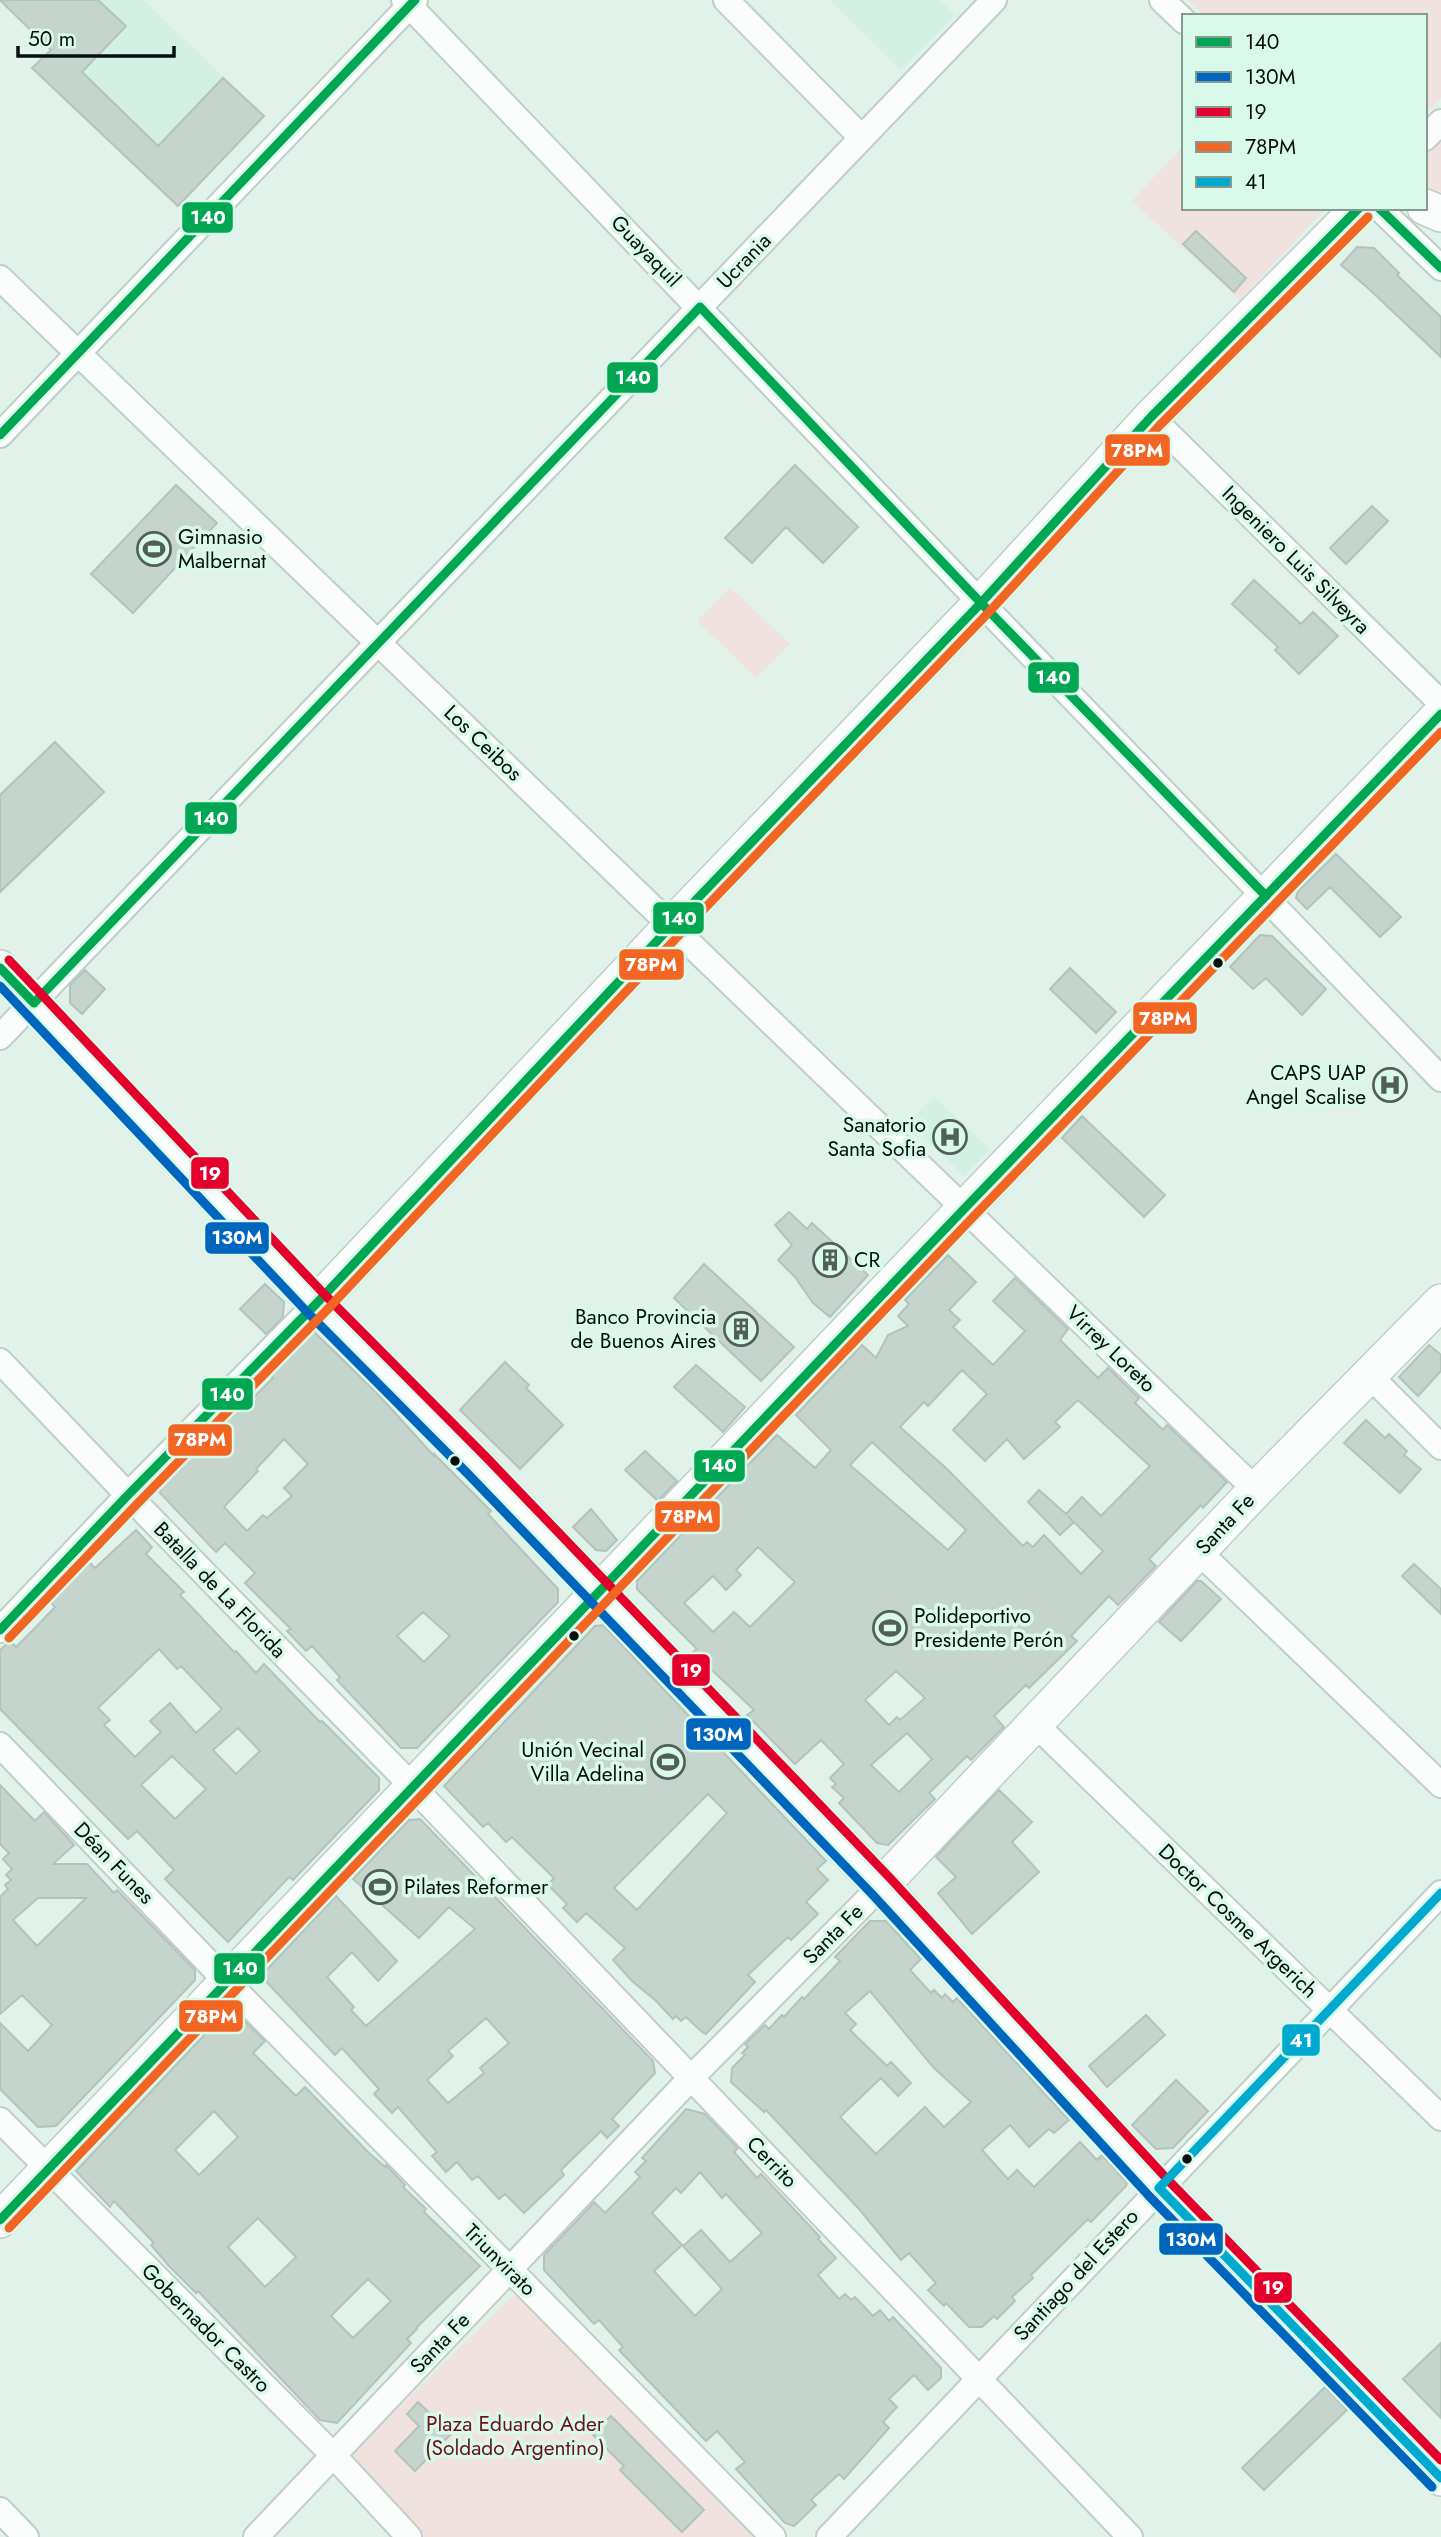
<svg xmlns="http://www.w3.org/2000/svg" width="1441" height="2537" font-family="Jost,sans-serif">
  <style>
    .built { fill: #d2f1e4 }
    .green { fill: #f0e2de }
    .building { fill: #c6d4ce; stroke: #b4c2bc; stroke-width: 2; fill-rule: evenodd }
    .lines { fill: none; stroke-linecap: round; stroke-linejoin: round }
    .street-casing { stroke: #c0cec8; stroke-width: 28 }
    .secondary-casing { stroke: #c0cec8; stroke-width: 38 }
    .street { stroke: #fafdfc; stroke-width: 24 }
    .secondary { stroke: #fafdfc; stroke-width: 35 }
    .bus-1-casing { stroke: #d9f9eb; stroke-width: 14 }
    .bus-2-casing { stroke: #d9f9eb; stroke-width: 14 }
    .bus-3-casing { stroke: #d9f9eb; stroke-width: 14 }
    .bus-4-casing { stroke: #d9f9eb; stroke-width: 14 }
    .bus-5-casing { stroke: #d9f9eb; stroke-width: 14 }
    .bus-1 { stroke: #00a651; stroke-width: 9 }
    .bus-2 { stroke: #0065bd; stroke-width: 9 }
    .bus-3 { stroke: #e4002b; stroke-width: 9 }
    .bus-4 { stroke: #f26522; stroke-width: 9 }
    .bus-5 { stroke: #00a9ce; stroke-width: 9 }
    .bus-dot { fill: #050f0b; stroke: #d9f9eb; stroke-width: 2.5 }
    .labels { text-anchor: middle; stroke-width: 7; stroke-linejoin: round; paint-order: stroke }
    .street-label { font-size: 21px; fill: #050f0b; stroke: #d9f9eb }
    .poi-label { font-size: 21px; fill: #050f0b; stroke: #d9f9eb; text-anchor: start }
    .park-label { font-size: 21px; fill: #6a111d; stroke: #d9f9eb }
    .line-badge { stroke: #d9f9eb; stroke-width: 2.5 }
    .badge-label { font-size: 19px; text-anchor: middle; font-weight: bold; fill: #fff }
  </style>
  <rect width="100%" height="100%" fill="#e0f2ea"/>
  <path class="built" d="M0 0H143L264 115 178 206 32 68 50 49Z
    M830 0H940L955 15 901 70Z
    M934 1096 990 1149 965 1176 908 1124Z"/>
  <path class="green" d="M1188 0H1441V98L1425 114V16H1204Z
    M1441 135V201L1425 193V152Z
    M1184 145V208L1324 210 1240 300 1132 201Z
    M730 587 790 644 757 678 697 621Z
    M516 2293 759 2537H422L345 2460Z"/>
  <path class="building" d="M0 0H98L126 26 82 72 158 146 223 78 264 116 178 206 32 68 51 50Z
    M1196 231 1246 278 1234 292 1183 244Z
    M1357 247 1374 248 1399 273 1397 275 1441 317V357L1369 289 1341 265Z
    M795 465 858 527 823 563 786 527 752 563 725 538Z
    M176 485 217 523 133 613 91 574Z
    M1372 506 1388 521 1346 564 1330 548Z
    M1254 580 1301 624 1313 612 1338 636 1299 674 1275 650 1278 647 1232 604Z
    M55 742 104 792 0 892V795Z
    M1336 854 1401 917 1380 937 1330 887 1307 909 1296 898 1298 891Z
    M1260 935 1272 936 1326 989 1302 1015 1266 978 1253 989 1230 967Z
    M1070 968 1116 1012 1096 1033 1050 989Z
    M85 970 105 989 82 1014 70 1003V985Z
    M1082 1116 1165 1195 1144 1217 1062 1138Z
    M789 1212 807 1229 812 1223 868 1275 830 1317 813 1303 795 1277 778 1260 792 1245 775 1225Z
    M948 1255 976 1282 949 1310 960 1320 953 1327 993 1365 1025 1331 993 1301 1015 1278 1068 1329 1060 1340 1098 1378 1108 1368 1139 1398 1135 1403 1163 1430 1167 1425 1227 1482 1203 1508 1201 1505 1149 1559 1156 1566 1118 1605 1109 1596 1071 1636 1077 1641 1029 1688 1026 1685 994 1716 1004 1727 971 1760 967 1756 929 1793 935 1799 888 1845 877 1843 839 1803 844 1798 832 1787 836 1784 830 1778 844 1764 821 1740 795 1764 747 1715 754 1710 693 1652 697 1649 637 1589V1581L777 1435 815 1468 831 1450 796 1415 862 1345 876 1358 888 1335 908 1326 898 1316 909 1304 905 1300ZM962 1370 987 1394 953 1430 985 1461 1007 1439 1024 1459 1060 1427 1055 1422 1078 1400 1150 1466 1101 1516 1082 1497 1066 1514 1039 1490 1028 1502 1060 1535 1074 1522 1068 1516 1103 1551 1081 1574 1044 1535 1033 1547 1027 1542 1023 1546 947 1469 900 1427 924 1402 928 1406ZM872 1442 966 1530 948 1550 850 1465ZM758 1547 795 1582 750 1627 734 1612 713 1632 684 1603 713 1576 726 1590 741 1575 736 1570ZM896 1671 925 1698 900 1720 897 1717 889 1725 865 1700ZM907 1733 932 1759 899 1792 871 1765Z
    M704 1264 794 1347 761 1381 674 1298Z
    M265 1284 284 1302 283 1317 266 1334 240 1309Z
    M312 1330 376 1392 434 1456V1454L491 1511 488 1514 558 1589V1602L417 1748H401L337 1680 340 1677 312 1646 306 1651 287 1631 291 1629 245 1583 255 1573 225 1543 216 1552 160 1493 161 1484 176 1473 240 1404 243 1408 273 1378 268 1374ZM284 1439 308 1464 284 1488 292 1496 267 1518 263 1515 247 1531 224 1507 258 1471 256 1469ZM423 1612 450 1636 424 1662 397 1636Z
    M1429 1345 1441 1355V1371L1418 1396 1399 1377Z
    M505 1362 529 1385 526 1388 563 1425 520 1469 460 1410Z
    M696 1365 745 1407 723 1432 674 1387Z
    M1366 1420 1385 1438 1389 1434 1407 1451 1404 1455 1421 1469 1400 1493 1344 1443Z
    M645 1451 677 1481 658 1501 625 1470Z
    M591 1509 617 1540 606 1551 596 1550 573 1527Z
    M136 1530 152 1547 146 1554 184 1592 180 1595 234 1652 236 1651 256 1673 264 1664 320 1722 322 1721 379 1778V1790L293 1880 289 1877 228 1942 165 1879 174 1870 137 1831 128 1839 0 1709V1650L10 1641 16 1647 37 1626 55 1607 49 1600 87 1560 95 1568ZM159 1649 177 1669 181 1666 222 1709 196 1733 170 1703 150 1721 161 1732 135 1757 104 1725 110 1720 98 1708ZM238 1728 260 1751 236 1774 213 1750ZM172 1756 206 1789 175 1819 141 1785Z
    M1414 1564 1441 1589V1614L1402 1576Z
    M1197 1581H1201L1221 1599 1181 1641 1159 1622Z
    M603 1625 826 1861 817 1869 828 1880 806 1902 818 1914 791 1940 788 1937 748 1975 755 1982 706 2034 702 2032 686 2017 681 2021 676 2016 673 2019 655 2000 632 1981 613 1960 625 1948 586 1913 577 1922 563 1908 567 1904 548 1885 554 1878 512 1837 506 1842 488 1823 483 1827 444 1786 595 1626ZM708 1794 727 1813 637 1910 614 1888Z
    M0 1785 35 1821 44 1812 74 1845 53 1864H87L114 1893 117 1890 195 1970V1980L56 2126 38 2127 0 2089V2023L28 2051 52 2025 22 1995 0 2014V1897L8 1889 5 1885 11 1880 6 1875 12 1869 3 1859 9 1853 0 1844ZM38 1898H86L37 1946 13 1920Z
    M999 1790 1032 1822 1012 1842 1039 1872 972 1934 938 1893 956 1877 936 1857Z
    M420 1819 653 2061 655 2073 612 2119 619 2126 607 2138 601 2131 561 2170 564 2175 524 2213 505 2194 499 2199 478 2176 472 2180 457 2162 446 2172 432 2156 437 2152 398 2107 392 2113 374 2094 379 2089 342 2048 335 2055 263 1978V1974L336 1896 397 1961 378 1981 352 1952 327 1977 354 2007 351 2010 366 2026 475 1929 449 1907 419 1938 353 1879 409 1820ZM486 2018 509 2043 480 2068 484 2073 448 2103 427 2080 453 2056 448 2051Z
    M870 1921H886L921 1959 910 1970 931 1993 934 1990 942 1998 945 1994 953 2002 957 1998 1069 2120 1054 2133 1049 2129 1029 2147 1010 2125 982 2150 1008 2179 1017 2170 1034 2187 1080 2142 1097 2160 1102 2155 1127 2183 1126 2186 1091 2222 1088 2219 1031 2275 1033 2278 1012 2297 1015 2301 997 2319 994 2316 982 2327H969L946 2303 944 2306 928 2290 936 2283 909 2253 901 2260 859 2209 766 2110 764 2112 731 2082 732 2068 745 2055 742 2053 748 2047 745 2044 765 2025 769 2029 782 2015 784 2017 802 1997 804 1999 840 1961 835 1957ZM870 1991 933 2067 971 2102 944 2127 925 2107 876 2154 840 2117 881 2078 898 2096 911 2083 891 2062 887 2066 850 2030 856 2024 845 2013Z
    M233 2010 265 2041 253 2053 296 2096 305 2087 369 2153 385 2167 386 2165 405 2185 403 2187 426 2209 424 2212 480 2266 416 2328 417 2329 407 2339 411 2343 337 2423 320 2420 198 2291 196 2293 169 2266 151 2245 154 2243 114 2201 110 2207 76 2171 227 2011ZM214 2111 238 2137 199 2175 175 2150ZM258 2218 296 2257 265 2287 228 2247ZM368 2279 391 2301 353 2338 331 2316Z
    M1146 2015 1165 2035 1107 2087 1089 2066Z
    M1176 2080 1208 2111 1173 2148 1156 2149 1132 2125Z
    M686 2109 705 2114 738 2148 734 2152 757 2178 761 2174 820 2237 818 2239 836 2258 818 2275 839 2299 845 2294 851 2300 855 2297 873 2316 880 2310 889 2321 893 2317 941 2368V2378L928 2390 914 2375 889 2399 897 2407 883 2422 889 2428 844 2479 839 2474 811 2500 816 2505 794 2526 785 2523 736 2469 745 2462 717 2431 706 2441 619 2350 623 2347 599 2320 594 2324 544 2270V2255L588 2209 594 2202 605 2213 640 2177 635 2172 646 2161 642 2158ZM700 2172 722 2198 726 2194 762 2233 730 2262 701 2230 683 2246 722 2289 695 2316 654 2271 682 2245 652 2213 676 2188 681 2193Z
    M1441 2343V2418L1403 2379Z
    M1325 2387 1347 2410 1264 2490 1242 2468Z
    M418 2402 451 2434 415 2471 395 2451 419 2426 407 2414Z
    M611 2416 704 2510 682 2532 620 2470 624 2466 592 2434Z"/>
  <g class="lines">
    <g class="street-casing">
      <path id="street" d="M404 0 981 603 1441 1079
        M726 0 862 138
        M1162 0 1184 21
        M1425 138 1441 122
        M1379 208 1441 268
        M0 278 1256 1490
        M1151 417 1441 703
        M0 435 415 0
        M0 1037 994 0
        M0 1361 128 1495 413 1787 1130 2537
        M1368 1374 1441 1447
        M1199 1552 1441 1785
        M0 1630 128 1495 316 1304
        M1035 1724 1441 2118
        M0 1745 227 1982 773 2537
        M0 2120 333 2455 409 2537
        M0 2510 26 2537
        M256 2537 691 2078 881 1886
        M829 2537 1441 1893"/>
    </g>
    <g class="secondary-casing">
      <path id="secondary" d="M1425 207 1441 214
        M0 968 316 1304 476 1464 881 1886 1159 2188 1441 2478
        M316 1304 672 925 981 603 1151 417 1359 208
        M881 1886 1256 1490 1441 1302
        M0 2220 965 1208 1441 714"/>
    </g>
    <use href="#street" class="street"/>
    <use href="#secondary" class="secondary"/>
    <g class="bus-1-casing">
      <path id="bus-1" d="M1379 208 1441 268
        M0 435 415 0
        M0 968 34 1003 700 307 981 603 1266 896
        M0 1630 128 1495 316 1304 672 925 981 603 1151 417 1359 208
        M0 2220 965 1208 1441 714"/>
    </g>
    <g class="bus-2-casing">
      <path id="bus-2" d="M0 986 307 1312 467 1473 872 1894 1150 2197 1432 2487"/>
    </g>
    <g class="bus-3-casing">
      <path id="bus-3" d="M9 960 325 1295 485 1456 890 1878 1168 2180 1441 2460"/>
    </g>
    <g class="bus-4-casing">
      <path id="bus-4" d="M9 1638 137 1504 325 1312 681 933 990 611 1160 425 1368 217
        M9 2228 974 1216 1441 732"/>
    </g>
    <g class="bus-5-casing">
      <path id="bus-5" d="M1441 1893 1159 2188 1441 2478"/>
    </g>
    <use href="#bus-1" class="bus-1"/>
    <use href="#bus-2" class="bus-2"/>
    <use href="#bus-3" class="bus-3"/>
    <use href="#bus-4" class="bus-4"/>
    <use href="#bus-5" class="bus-5"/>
  </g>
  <defs>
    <g id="stadium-ring" transform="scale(1.75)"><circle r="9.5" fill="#d9f9eb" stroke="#525e59" stroke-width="1.5"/><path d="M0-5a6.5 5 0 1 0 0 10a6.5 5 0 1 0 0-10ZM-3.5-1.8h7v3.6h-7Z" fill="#525e59"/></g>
    <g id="hospital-ring" transform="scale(1.75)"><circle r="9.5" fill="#d9f9eb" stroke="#525e59" stroke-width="1.5"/><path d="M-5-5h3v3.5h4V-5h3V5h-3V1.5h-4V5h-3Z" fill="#525e59"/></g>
    <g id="building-ring" transform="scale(1.75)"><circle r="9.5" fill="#d9f9eb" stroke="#525e59" stroke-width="1.5"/><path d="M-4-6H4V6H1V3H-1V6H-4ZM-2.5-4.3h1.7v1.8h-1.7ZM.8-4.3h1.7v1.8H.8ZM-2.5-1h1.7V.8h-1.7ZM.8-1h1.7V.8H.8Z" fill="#525e59"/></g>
  </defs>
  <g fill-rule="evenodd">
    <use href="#stadium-ring" x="154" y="549"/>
    <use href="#hospital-ring" x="1390" y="1085"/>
    <use href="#hospital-ring" x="950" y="1137"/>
    <use href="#building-ring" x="830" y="1260"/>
    <use href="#building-ring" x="741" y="1329"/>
    <use href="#stadium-ring" x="890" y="1628"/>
    <use href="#stadium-ring" x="668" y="1762"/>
    <use href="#stadium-ring" x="380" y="1887"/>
  </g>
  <g class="bus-dot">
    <circle cx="1218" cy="963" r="6"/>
    <circle cx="455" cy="1461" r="6"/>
    <circle cx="574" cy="1636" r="6"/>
    <circle cx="1187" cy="2159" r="6"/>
  </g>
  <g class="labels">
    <g class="street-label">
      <text transform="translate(646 251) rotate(46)" y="7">Guayaquil</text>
      <text transform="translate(744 261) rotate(-46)" y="7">Ucrania</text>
      <text transform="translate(1296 560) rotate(45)" y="7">Ingeniero Luis Silveyra</text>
      <text transform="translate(483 743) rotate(44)" y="7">Los Ceibos</text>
      <text transform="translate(1111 1349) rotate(44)" y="7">Virrey Loreto</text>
      <text transform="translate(1225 1524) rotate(-47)" y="7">Santa Fe</text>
      <text transform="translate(220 1590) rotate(46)" y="7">Batalla de La Florida</text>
      <text transform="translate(114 1863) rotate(46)" y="7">Déan Funes</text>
      <text transform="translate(1238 1921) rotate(44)" y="7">Doctor Cosme Argerich</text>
      <text transform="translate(833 1934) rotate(-45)" y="7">Santa Fe</text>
      <text transform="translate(772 2162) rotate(46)" y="7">Cerrito</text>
      <text transform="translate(500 2260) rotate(45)" y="7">Triunvirato</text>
      <text transform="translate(1076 2275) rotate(-47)" y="7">Santiago del Estero</text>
      <text transform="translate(206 2328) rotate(45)" y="7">Gobernador Castro</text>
      <text transform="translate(440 2343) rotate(-46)" y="7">Santa Fe</text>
    </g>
    <g class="poi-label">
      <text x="178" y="544">Gimnasio<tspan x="178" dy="24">Malbernat</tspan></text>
      <text x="1366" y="1080" text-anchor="end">CAPS UAP<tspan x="1366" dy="24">Angel Scalise</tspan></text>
      <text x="926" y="1132" text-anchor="end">Sanatorio<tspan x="926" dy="24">Santa Sofia</tspan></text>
      <text x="854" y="1267">CR</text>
      <text x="716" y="1324" text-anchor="end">Banco Provincia<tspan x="716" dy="24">de Buenos Aires</tspan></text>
      <text x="914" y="1623">Polideportivo<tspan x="914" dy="24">Presidente Perón</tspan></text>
      <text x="644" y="1757" text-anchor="end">Unión Vecinal<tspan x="644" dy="24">Villa Adelina</tspan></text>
      <text x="404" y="1894">Pilates Reformer</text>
    </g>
    <g class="park-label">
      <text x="515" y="2431">Plaza Eduardo Ader<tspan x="515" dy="24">(Soldado Argentino)</tspan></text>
    </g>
  </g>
  <g class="line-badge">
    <rect x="181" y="201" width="53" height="33" rx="7" fill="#00a651"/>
    <rect x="606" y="361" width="53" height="33" rx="7" fill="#00a651"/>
    <rect x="1104" y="433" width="67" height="34" rx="7" fill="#f26522"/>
    <rect x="1027" y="661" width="53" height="33" rx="7" fill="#00a651"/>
    <rect x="184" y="801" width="54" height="34" rx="7" fill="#00a651"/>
    <rect x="652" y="901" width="53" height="34" rx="7" fill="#00a651"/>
    <rect x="618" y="948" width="67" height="33" rx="7" fill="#f26522"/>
    <rect x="1132" y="1001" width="66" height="34" rx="7" fill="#f26522"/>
    <rect x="190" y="1156" width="40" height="34" rx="7" fill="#e4002b"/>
    <rect x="204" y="1221" width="66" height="34" rx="7" fill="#0065bd"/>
    <rect x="201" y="1377" width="53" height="34" rx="7" fill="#00a651"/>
    <rect x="167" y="1423" width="66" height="34" rx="7" fill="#f26522"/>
    <rect x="693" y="1449" width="53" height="34" rx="7" fill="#00a651"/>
    <rect x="654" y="1500" width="67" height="33" rx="7" fill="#f26522"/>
    <rect x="671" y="1653" width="40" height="34" rx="7" fill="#e4002b"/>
    <rect x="685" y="1717" width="67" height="34" rx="7" fill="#0065bd"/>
    <rect x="213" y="1952" width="53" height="33" rx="7" fill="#00a651"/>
    <rect x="178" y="1999" width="66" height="34" rx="7" fill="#f26522"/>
    <rect x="1281" y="2023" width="40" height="34" rx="7" fill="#00a9ce"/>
    <rect x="1158" y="2222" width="66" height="34" rx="7" fill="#0065bd"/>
    <rect x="1253" y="2271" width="40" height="33" rx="7" fill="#e4002b"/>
  </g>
  <g class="badge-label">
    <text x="208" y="224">140</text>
    <text x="633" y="384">140</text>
    <text x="1137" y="457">78PM</text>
    <text x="1053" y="684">140</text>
    <text x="211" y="825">140</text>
    <text x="679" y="925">140</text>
    <text x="651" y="971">78PM</text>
    <text x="1165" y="1025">78PM</text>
    <text x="210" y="1180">19</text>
    <text x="237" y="1244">130M</text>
    <text x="227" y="1401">140</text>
    <text x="200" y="1446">78PM</text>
    <text x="719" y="1472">140</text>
    <text x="687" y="1523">78PM</text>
    <text x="691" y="1677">19</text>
    <text x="718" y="1741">130M</text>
    <text x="240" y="1975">140</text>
    <text x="211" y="2023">78PM</text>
    <text x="1301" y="2047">41</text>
    <text x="1191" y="2246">130M</text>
    <text x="1273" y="2294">19</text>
  </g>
  <rect x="1182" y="14" width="245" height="196" fill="#d9f9eb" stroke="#849b91" stroke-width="2"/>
  <rect x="1196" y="37" width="35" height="10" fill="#00a651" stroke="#849b91" stroke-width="2"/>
  <text x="1245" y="49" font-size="21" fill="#050f0b">140</text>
  <rect x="1196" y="72" width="35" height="10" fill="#0065bd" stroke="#849b91" stroke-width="2"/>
  <text x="1245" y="84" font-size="21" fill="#050f0b">130M</text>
  <rect x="1196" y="107" width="35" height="10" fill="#e4002b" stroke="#849b91" stroke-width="2"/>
  <text x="1245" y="119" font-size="21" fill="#050f0b">19</text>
  <rect x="1196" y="142" width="35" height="10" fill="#f26522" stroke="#849b91" stroke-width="2"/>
  <text x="1245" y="154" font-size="21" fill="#050f0b">78PM</text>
  <rect x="1196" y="177" width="35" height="10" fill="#00a9ce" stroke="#849b91" stroke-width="2"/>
  <text x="1245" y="189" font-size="21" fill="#050f0b">41</text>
  <path d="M18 46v10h156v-10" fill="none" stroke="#050f0b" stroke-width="3.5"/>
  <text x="28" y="46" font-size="21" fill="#050f0b" stroke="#d9f9eb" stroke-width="5" paint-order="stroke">50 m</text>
</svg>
